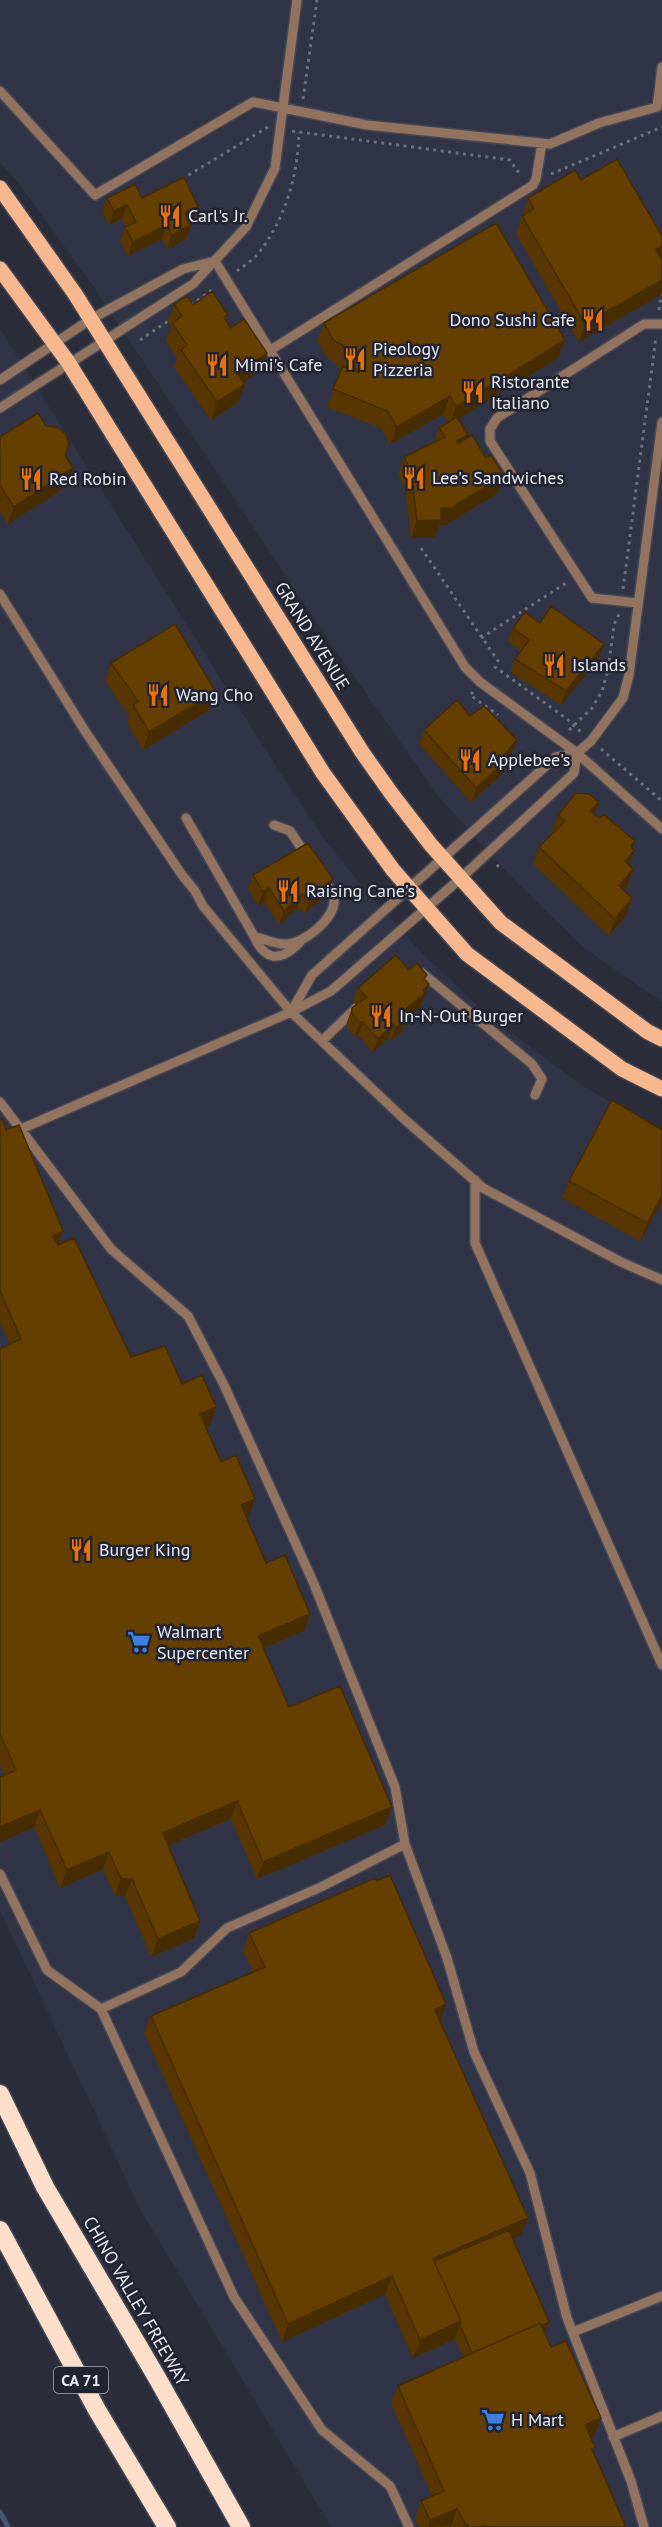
<svg xmlns="http://www.w3.org/2000/svg" width="662" height="2527" font-family="'PT Sans',sans-serif">
  <style>
    .built { fill: #313347 }
    .lines { fill: none; stroke-linecap: round; stroke-linejoin: round }
    .stream { stroke: #465475; stroke-width: 5 }
    .lane-casing { stroke: #464854; stroke-width: 12 }
    .primary-casing { stroke: #464854; stroke-width: 18 }
    .highway-casing { stroke: #464854; stroke-width: 21 }
    .path { stroke: #6d6f7b; stroke-width: 3; stroke-dasharray: 3 4.5; stroke-linecap: butt }
    .lane { stroke: #927360; stroke-width: 9 }
    .primary { stroke: #f8b88f; stroke-width: 15 }
    .highway { stroke: #fedfcc; stroke-width: 18 }
    .wall { fill: #573601 }
    .shaded-wall { fill: #472c01 }
    .building { fill: #653f01; stroke: #472c01; stroke-width: 1.5 }
    .labels { text-anchor: middle; stroke-width: 5; stroke-linejoin: round; paint-order: stroke }
    .shield { fill: #222330; stroke: #aeafb9; stroke-width: 1.5 }
    .shield-label { font-size: 16px; font-weight: bold; fill: #eaebf4 }
    .poi-label { font-size: 18px; fill: #eaebf4; stroke: #222330; text-anchor: start }
    .street-label { font-size: 18px; fill: #eaebf4; stroke: #222330 }
  </style>
  <rect width="100%" height="100%" fill="#2b2d3a"/>
  <path class="built" d="M0 0H662V1002L584 948 507 873 439 797 331 644 93 286 17 181 0 163Z
    M0 329 281 774 323 837 364 889 421 952 485 1013 578 1083 662 1133V2527H331L141 2211 0 1910Z"/>
  <g class="lines">
    <path class="stream" d="M0 2512 8 2527"/>
    <g class="lane-casing">
      <path id="lane" d="M0 91 95 195 253 102 367 125 550 144 599 123 657 107 662 67
        M215 261 465 667 480 682 577 753 662 829
        M269 351 533 185 536 179 542 143
        M0 380 91 319 183 269 215 261
        M0 408 193 284 246 227 275 168 297 0
        M0 594 85 731 182 875 195 891 203 906 291 1012 403 1118 483 1188 621 1262 662 1280
        M638 603 592 598 490 441V429L497 418 644 324H662
        M186 818 254 936C264 939 276 945 286 944 304 944 336 918 334 899 333 891 327 885 323 879
        M274 825 290 831 306 855
        M254 936C265 962 281 962 300 942
        M417 972 422 973 532 1064 542 1079 535 1095
        M291 1012 312 975 556 757 577 753 591 741 623 698 629 675 662 422
        M322 1041 356 1008
        M0 1102 111 1249 188 1316 224 1385 314 1584 395 1787 405 1844 321 1887 227 1928 181 1972 101 2009 234 2297 322 2430 390 2486 409 2527
        M21 1129 291 1012 331 991 461 878 574 773 577 753
        M475 1180V1243L662 1665
        M405 1844 447 1958 474 2052 530 2173 567 2318 631 2481 644 2527
        M0 1874 47 1970 101 2009
        M573 2332 662 2296
        M613 2437 662 2416"/>
    </g>
    <g class="primary-casing">
      <path id="primary" d="M0 188 75 294 362 752 391 793 431 845 501 923 648 1032 662 1039
        M0 269 68 362 323 773 393 870 467 954 622 1069 662 1089"/>
    </g>
    <g class="highway-casing">
      <path id="highway" d="M0 2094 45 2187 156 2376 241 2527
        M0 2230 97 2410 167 2527"/>
    </g>
    <path class="path" d="M303 99 317 0
      M292 131 510 160 517 171 524 172
      M551 174 662 127
      M182 179 268 127
      M237 271C245 265 256 258 261 250 286 216 298 174 299 132
      M191 305 215 288
      M659 310 662 289
      M140 340 171 319
      M421 548 498 661 495 667 567 719 582 733
      M623 589 656 337
      M481 638 566 583
      M473 692 470 695 498 715
      M569 730 592 708 602 691 608 670 614 625 619 614
      M601 749 662 801
      M497 867 501 861"/>
    <use href="#lane" class="lane"/>
    <use href="#primary" class="primary"/>
    <use href="#highway" class="highway"/>
  </g>
  <path class="wall" d="M581 180 662 255 661 258 662 260V294L579 342 516 234 528 198Z
    M107 198H142L193 220 190 222 186 239 167 249 162 239 128 256 120 241 126 227 122 218 109 225 102 211Z
    M174 304 193 305 228 315 226 320 231 328 267 353 261 370 243 382 245 384 238 402 211 420 174 367 177 358 166 341 171 326 168 322Z
    M324 323 558 358 458 419 468 435 467 438 498 493 445 525H439L435 538H411L405 487 398 475 404 457 434 442 439 428 449 422 443 414 390 444 381 428 327 407 341 371 335 362 328 359 317 341Z
    M46 426 65 455 67 486 8 524 0 512V437Z
    M540 623 604 644 599 658 561 705 510 672 515 659 520 651 508 641 513 628Z
    M111 663 216 692 209 710 143 750 127 723 129 716 105 681Z
    M470 716 517 740 512 753 509 757V758L504 772 471 802 419 744 424 730Z
    M599 802 594 814 635 841 633 848 634 851 629 865 627 887 624 890 632 898 626 916 609 936 533 864 539 847 553 833 552 832 558 815Z
    M253 875 328 893 305 913 297 908 279 925 264 902 258 906 248 889Z
    M409 970 425 980 429 984 420 1007 406 1018 402 1032 391 1040 388 1038 373 1052 358 1035 355 1036 347 1027V1022L352 1008 356 1005 353 1001 358 988Z
    M0 1120 6 1130 63 1231 58 1245 131 1357 182 1384 210 1425 206 1427 221 1462 248 1517H246L266 1563 310 1614 304 1631 264 1648 289 1707 385 1825 257 1879 231 1819 168 1845 194 1938 151 1957 125 1896H115L103 1869 60 1888 34 1827 0 1842V1777L4 1775 0 1766V1349L10 1344 0 1323Z
    M569 1181 662 1202 640 1241 562 1198Z
    M249 1933 440 2021 521 2235 513 2239 549 2322 545 2334 551 2347 601 2418 594 2436 591 2437 595 2447 593 2453 625 2525 624 2527H451V2526L449 2527H419L415 2518 421 2501 432 2496 391 2403 398 2386 463 2357 455 2339 413 2358 385 2294 282 2342 144 2033 151 2016 253 1972 243 1951Z"/>
  <path class="shaded-wall" d="M127 205 122 218 109 225 114 211Z
    M198 207 193 220 180 227 185 213Z
    M167 225 162 239 128 256 133 242Z
    M191 225 186 239 167 249 172 235Z
    M662 246V255L660 261 656 250Z
    M662 280V294L579 342 585 324Z
    M565 340 558 358 450 424 456 407Z
    M267 353 261 370 231 391 237 373Z
    M245 384 238 402 211 420 217 402Z
    M450 396 443 414 390 444 397 427Z
    M468 435 462 452 457 441Z
    M73 468 67 486 8 524 14 507Z
    M504 476 498 493 445 525H439L435 538H411L417 521Z
    M604 644 599 658 561 705 566 691Z
    M216 692 209 710 143 750 149 732Z
    M517 740 512 753 503 764 509 758 504 772 471 802 476 788Z
    M599 802 592 820 590 811Z
    M635 841 630 855 634 851 628 868 618 879 631 846Z
    M633 869 627 887 613 903 619 886Z
    M333 879 328 893 305 913 310 899Z
    M269 888 264 902 258 906 263 892Z
    M302 894 297 908 279 925 284 911Z
    M632 898 626 916 609 936 615 919Z
    M429 984 420 1007 396 1026 401 1013Z
    M407 1019 402 1032 391 1040 396 1027Z
    M360 1022H363L358 1035 355 1036Z
    M393 1024 388 1038 373 1052 378 1039Z
    M662 1196V1202L640 1241 647 1223Z
    M63 1231 56 1248 53 1236Z
    M216 1407 210 1425 194 1432 200 1414Z
    M255 1499 248 1517 235 1523 241 1505Z
    M310 1614 304 1631 252 1653 258 1636Z
    M237 1801 231 1819 156 1850 163 1833Z
    M392 1807 385 1825 257 1879 263 1862Z
    M40 1810 34 1827 0 1842V1827Z
    M109 1852 103 1869 60 1888 67 1870Z
    M121 1879H132L125 1896H115Z
    M200 1921 194 1938 151 1957 158 1939Z
    M446 2004 440 2022 435 2010Z
    M528 2218 521 2235 436 2272 433 2259Z
    M392 2276 385 2294 282 2342 288 2324Z
    M461 2321 455 2339 413 2358 420 2340Z
    M549 2322 544 2336 473 2356Z
    M601 2418 594 2436 579 2443 585 2425Z
    M457 2509 451 2526 428 2527 430 2520Z
    M465 2523 468 2524 467 2527H463Z"/>
  <path class="building" d="M617 159 662 236V246L656 250 662 260V280L585 324 522 216 534 209 528 198 575 170 581 180Z
    M184 177 198 207 185 213 191 225 172 235 167 225 133 242 125 227 136 222 127 205 114 211 107 198 135 184 142 198Z
    M496 223 565 340 456 407 450 396 397 427 387 411 333 389 343 366 358 372 342 344 334 341 324 323Z
    M212 291 228 315 224 317 231 328 244 319 267 353 237 373 245 384 217 402 181 350 187 345 172 323 182 316 174 304 187 296 193 305Z
    M38 413 46 426 57 427 66 434 69 444 65 455 73 468 14 507 0 485V437Z
    M457 417 468 435 457 441 459 443 472 435 486 458 491 455 504 476 451 508H441V520L417 521 411 470 404 457 445 437 439 428Z
    M551 606 604 644 566 691 515 659 529 640 513 628 525 612 540 623Z
    M175 624 216 692 149 732 133 705 138 701 111 663Z
    M457 700 470 716 484 706 517 740 505 754 509 758 476 788 424 730Z
    M576 793 589 794 599 802 590 811 599 818 604 815 635 841 631 846 634 851 625 861 633 869 619 886 632 898 615 919 539 847 565 821 558 815Z
    M308 843 333 879 310 899 302 894 284 911 269 888 263 892 253 875Z
    M396 955 409 970 417 963 427 975 424 979 429 984 423 990 425 993 401 1013 407 1019 396 1027 393 1024 378 1039 363 1022H360L352 1014V1008L367 997 358 988Z
    M612 1100 662 1130V1196L647 1223 569 1181Z
    M3 1119 6 1130 19 1125 63 1231 53 1236 58 1245 74 1238 131 1357 165 1346 182 1384 202 1375 216 1407 200 1414 221 1462 236 1455 255 1499 241 1505 266 1563 285 1555 310 1614 258 1636 289 1707 340 1686 392 1807 263 1862 237 1801 163 1833 200 1921 158 1939 132 1879H121L109 1852 67 1870 40 1810 0 1827V1777L16 1770 0 1734V1349L21 1339 0 1291V1120Z
    M390 1875 446 2004 435 2010 528 2218 433 2259 461 2321 420 2340 392 2276 288 2324 151 2016 265 1967 249 1933 375 1878 377 1881Z
    M509 2230 549 2322 541 2326 540 2323 472 2353 460 2325 461 2321 434 2261Z
    M540 2323 551 2347 566 2341 601 2418 585 2425 595 2447 592 2449 625 2525 623 2527H494L483 2526V2527H468V2524L465 2523 457 2509 430 2520 421 2501 444 2491 398 2386Z"/>
  <defs>
    <g id="restaurant-bare" transform="scale(1.8)"><path d="M-5-6h1v4h1v-4h1v4h1v-4h1v5L-1.5 .5V6h-2V.5L-5-1ZM5-6V6H3V1.5H1.5Q1.5-4 5-6Z" fill="#e8710a" stroke="#222330" stroke-width="2.5" paint-order="stroke"/></g>
    <g id="supermarket-bare" transform="scale(1.8)"><path d="M-6-5.5h2.5l.6 2H6L4.5 2H-2.5L-4.4-4H-6ZM-1.5 3.2a1.3 1.3 0 1 0 .1 0ZM3 3.2a1.3 1.3 0 1 0 .1 0Z" fill="#3f7fe0" stroke="#222330" stroke-width="2.5" paint-order="stroke"/></g>
  </defs>
  <g fill-rule="evenodd">
    <use href="#restaurant-bare" x="170" y="216"/>
    <use href="#restaurant-bare" x="593" y="320"/>
    <use href="#restaurant-bare" x="355" y="359"/>
    <use href="#restaurant-bare" x="217" y="365"/>
    <use href="#restaurant-bare" x="473" y="392"/>
    <use href="#restaurant-bare" x="414" y="478"/>
    <use href="#restaurant-bare" x="31" y="479"/>
    <use href="#restaurant-bare" x="554" y="665"/>
    <use href="#restaurant-bare" x="158" y="695"/>
    <use href="#restaurant-bare" x="470" y="760"/>
    <use href="#restaurant-bare" x="288" y="891"/>
    <use href="#restaurant-bare" x="381" y="1016"/>
    <use href="#restaurant-bare" x="81" y="1550"/>
    <use href="#supermarket-bare" x="139" y="1642"/>
    <use href="#supermarket-bare" x="493" y="2420"/>
  </g>
  <g class="labels">
    <rect class="shield" x="54" y="2367" width="54" height="26" rx="4.5"/>
    <g class="shield-label">
      <text x="81" y="2386">CA 71</text>
    </g>
    <g class="poi-label">
      <text x="188" y="222">Carl's Jr.</text>
      <text x="575" y="326" text-anchor="end">Dono Sushi Cafe</text>
      <text x="373" y="355">Pieology<tspan x="373" dy="21">Pizzeria</tspan></text>
      <text x="235" y="371">Mimi's Cafe</text>
      <text x="491" y="388">Ristorante<tspan x="491" dy="21">Italiano</tspan></text>
      <text x="432" y="484">Lee's Sandwiches</text>
      <text x="49" y="485">Red Robin</text>
      <text x="572" y="671">Islands</text>
      <text x="176" y="701">Wang Cho</text>
      <text x="488" y="766">Applebee's</text>
      <text x="306" y="897">Raising Cane's</text>
      <text x="399" y="1022">In-N-Out Burger</text>
      <text x="99" y="1556">Burger King</text>
      <text x="157" y="1638">Walmart<tspan x="157" dy="21">Supercenter</tspan></text>
      <text x="511" y="2426">H Mart</text>
    </g>
    <g class="street-label">
      <text transform="translate(312 636) rotate(58)" y="6">GRAND AVENUE</text>
      <text transform="translate(136 2301) rotate(60)" y="6">CHINO VALLEY FREEWAY</text>
    </g>
  </g>
</svg>
